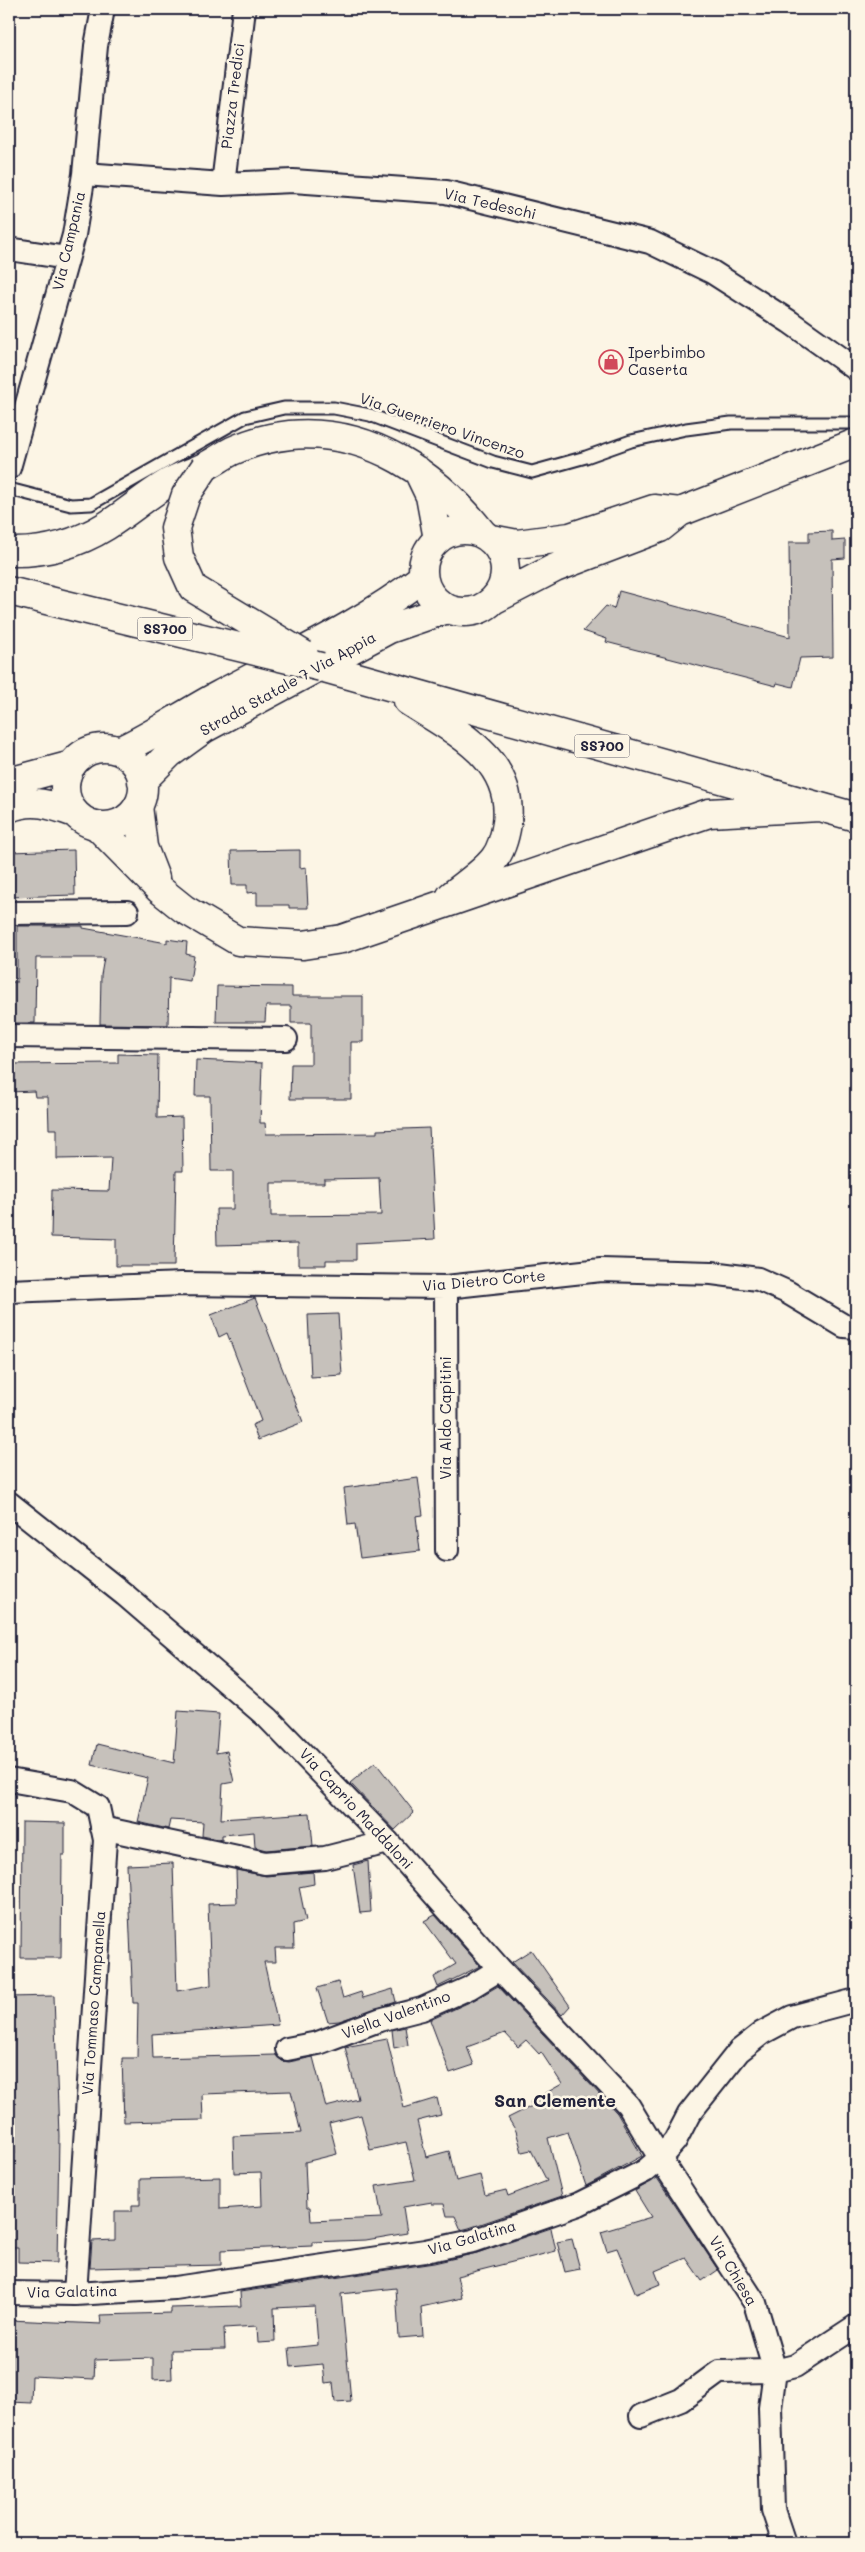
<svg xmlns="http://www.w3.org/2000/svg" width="865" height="2552" font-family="Mali,sans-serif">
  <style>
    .building { fill: #c6c1bb; stroke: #22223b; fill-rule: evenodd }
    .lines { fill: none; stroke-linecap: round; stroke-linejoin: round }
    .service-casing { stroke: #22223b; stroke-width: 15 }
    .minor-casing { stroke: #22223b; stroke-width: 26 }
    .secondary-casing { stroke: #22223b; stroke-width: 31 }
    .trunk-casing { stroke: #22223b; stroke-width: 31 }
    .service { stroke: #fcf5e5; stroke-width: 11 }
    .minor { stroke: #fcf5e5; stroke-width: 22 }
    .secondary { stroke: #fcf5e5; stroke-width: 28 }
    .trunk { stroke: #fcf5e5; stroke-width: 28 }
    .trunk-bridge-casing { stroke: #22223b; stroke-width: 31; stroke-linecap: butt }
    .trunk-bridge { stroke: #fcf5e5; stroke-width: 28 }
    .labels { text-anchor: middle; stroke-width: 5; stroke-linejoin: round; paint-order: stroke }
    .shield { fill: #fcf5e5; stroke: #63616e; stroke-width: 1 }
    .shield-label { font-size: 14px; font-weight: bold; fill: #22223b }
    .street-label { font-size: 15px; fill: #22223b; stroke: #fcf5e5 }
    .poi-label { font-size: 15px; fill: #22223b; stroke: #fcf5e5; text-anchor: start }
    .quarter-label { font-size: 18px; font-weight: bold; fill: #22223b; stroke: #fcf5e5 }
  </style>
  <rect width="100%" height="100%" fill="#fcf5e5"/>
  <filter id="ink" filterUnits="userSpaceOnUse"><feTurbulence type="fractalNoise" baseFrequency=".02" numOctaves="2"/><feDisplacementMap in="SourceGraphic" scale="10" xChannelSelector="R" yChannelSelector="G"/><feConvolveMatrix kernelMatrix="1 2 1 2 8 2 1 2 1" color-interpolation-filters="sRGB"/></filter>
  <g filter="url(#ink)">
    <path class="building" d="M832 531V541L845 540V558L832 559 833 657 800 658 793 687 777 683 776 686 606 642 607 639 583 631 606 606 614 609 619 591 790 637 789 542H809V532Z
      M74 850 75 895 9 897V852Z
      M300 850V868L306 867 308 908H289V905H257V892L247 893V885H232L231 851Z
      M17 926H83V928L167 943V939L187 942 186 954 194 956 190 981 169 978 168 1025 100 1024 101 975 104 958H36L35 1023H9L10 982H17Z
      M217 986 292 987V996H363V1042H351V1099H290L291 1064H311V1023H291V1006H266L265 1022H216Z
      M118 1054 158 1055 157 1118 182 1117 183 1171H176L174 1266H116V1239L51 1237 52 1190 109 1191 111 1158 57 1159V1129H49L48 1097H35L34 1091 9 1092V1064L118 1063Z
      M196 1060 262 1063 260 1123H265L266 1134 377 1133V1130L429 1128 435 1239 356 1243V1260H326V1265H298V1243L217 1245 216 1209H233V1171H211L210 1096H195ZM379 1178 381 1215 271 1216V1183H324V1179Z
      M255 1298 303 1422 258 1440 252 1425 261 1421 227 1333 219 1337 211 1315Z
      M338 1314 342 1375 311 1377 308 1315Z
      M418 1478 423 1515 416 1516 420 1551 360 1558 355 1524 348 1525 344 1488Z
      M178 1711 219 1714 216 1753 227 1751 234 1782 223 1784 221 1819 310 1813 313 1846 266 1850 255 1847 254 1832 222 1835V1840L202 1836 203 1822 170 1820 168 1829 138 1822 148 1778 92 1765 97 1744 174 1763Z
      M375 1762 414 1812 395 1830 350 1783Z
      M22 1822 65 1823V1855H62L61 1958H21Z
      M368 1861 371 1912 360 1913 353 1865Z
      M173 1863 177 1991 211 1985 208 1904 237 1903 236 1870 266 1876 313 1872 314 1884 299 1887 306 1921 293 1924 294 1948H275L276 1962H264L278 2025 152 2034 153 2058 276 2055 282 2061 289 2062 313 2057 326 2107 358 2099 345 2047 387 2039 404 2108 437 2098 441 2115 417 2121 426 2157 449 2151 456 2181 480 2175 485 2195 506 2190 508 2196 547 2181 531 2150 522 2152 516 2131 508 2118 532 2106 530 2102 562 2084 541 2052 539 2054 526 2040 518 2047 505 2033 467 2047 474 2065 450 2073 430 2020 474 2000 498 1986 617 2113 642 2156 586 2186 568 2132 548 2138 562 2196 469 2228 461 2230 455 2216H447L444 2204H432V2202L403 2207 407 2233 366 2240 312 2242V2246L221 2250V2265L90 2268 92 2241 115 2240V2211H132V2205H140V2179L220 2177V2209L262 2206 261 2172 234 2173 233 2136 301 2133 291 2091 202 2094 203 2120 124 2122 122 2058H137L138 2003H133L127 1865ZM361 2115 370 2150 406 2142 415 2180 376 2186 382 2218 311 2221 310 2207H307L305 2162 337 2154 329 2123Z
      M435 1915 480 1966 438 1987 434 1977 456 1964 424 1921Z
      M531 1950 570 2006 562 2015 512 1962Z
      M338 1982 343 1998 361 1992 363 1998 393 1989 396 2002 339 2021 328 2022 317 1988Z
      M54 1996 59 2136 57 2263 18 2262V2248H9V2155L15 2154 13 2093H9V1997Z
      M405 2027 408 2045 394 2048 392 2030Z
      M657 2178 718 2270 702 2281 686 2258 655 2271 660 2284 636 2294 617 2248 607 2251 601 2232 651 2217 635 2191Z
      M551 2228 556 2251 457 2276 462 2298 421 2307 423 2336 399 2338 396 2288 341 2294 351 2401 335 2402 333 2382 325 2383 323 2364 291 2367 289 2348 318 2345 315 2306 274 2308 275 2342 258 2343 257 2326 224 2328 225 2349 171 2350 172 2379 153 2380V2358L95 2360 94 2379 32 2376 31 2403 9 2402V2320L101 2324 100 2315 171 2313V2308L241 2306 240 2292 434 2263 477 2253Z
      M572 2239 580 2269 565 2272 557 2242Z"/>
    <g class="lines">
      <g class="service-casing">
        <path id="service" d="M9 489 71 505 91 504 245 417 284 408H334L370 415 493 462 532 472 586 457 631 441 686 429 731 423H856"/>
      </g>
      <g class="minor-casing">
        <path id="minor" d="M84 174 223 184 293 181 446 192 650 242 712 272 790 322 856 369
          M223 184 244 9
          M9 249 67 258
          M9 468 74 235 84 174 96 46 103 9
          M9 913 127 912
          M9 1036 286 1039
          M446 1287 447 1550
          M9 1291 182 1284 446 1287 601 1270 712 1273 758 1279 787 1292 844 1326 856 1327
          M9 1503 125 1595 268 1718 388 1842 500 1969 628 2105 660 2158 755 2303 775 2371 770 2408 773 2510 784 2543
          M9 1780 72 1791 98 1807 105 1840 75 2294
          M102 1828 265 1863 325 1858 388 1842
          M287 2049 318 2043 379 2020 422 2009 469 1988 500 1969
          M9 2293 75 2294 175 2288 425 2251 473 2241 579 2204 645 2171 660 2158 675 2141 689 2114 739 2051 762 2033 792 2017 856 2000
          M641 2416 681 2400 719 2372 775 2371 795 2366 856 2326"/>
      </g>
      <g class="secondary-casing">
        <path id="secondary" d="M423 571a41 41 0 1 1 82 0a41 41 0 1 1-82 0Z
          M491 539 517 544 570 537 654 509 680 512
          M495 599 555 568 660 528 680 512 856 443
          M65 787a39 39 0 1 1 78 0a39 39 0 1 1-78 0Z
          M119 751C154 735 185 713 219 695 288 658 361 625 423 577
          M142 781 169 754 205 728 389 629 447 609
          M9 782 72 765
          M9 808C33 798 52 805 75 813"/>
      </g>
      <g class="trunk-casing">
        <path id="trunk" d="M418 471 430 496 438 539
          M9 552C43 553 77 544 106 526 127 513 146 496 168 483 179 477 191 473 202 468 213 463 222 456 232 451 249 443 272 437 290 435 370 428 436 474 483 534
          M321 667 856 817
          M408 701C454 731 515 758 507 823 505 836 502 849 494 859 483 873 464 885 451 896
          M138 806 143 847 155 878
          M96 825 159 889 184 909 238 941 303 945 342 939 709 813 819 807"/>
      </g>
      <use href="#service" class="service"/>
      <use href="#minor" class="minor"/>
      <use href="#secondary" class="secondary"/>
      <use href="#trunk" class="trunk"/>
      <g class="trunk-bridge-casing">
        <path id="trunk-bridge" d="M205 467 186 495 175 528 179 557 193 588 304 655
          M9 591 321 667"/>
      </g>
      <use href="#trunk-bridge" class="trunk-bridge"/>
    </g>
  </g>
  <defs>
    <g id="shop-ring" transform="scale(1.25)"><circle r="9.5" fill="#fcf5e5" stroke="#d1495b" stroke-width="1.5"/><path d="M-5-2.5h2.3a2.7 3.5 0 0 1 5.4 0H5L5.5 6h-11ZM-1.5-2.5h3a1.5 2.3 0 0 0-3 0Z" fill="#d1495b"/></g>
  </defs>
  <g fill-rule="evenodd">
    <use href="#shop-ring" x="611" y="362"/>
  </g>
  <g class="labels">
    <g class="shield">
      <rect x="137.5" y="617.5" width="55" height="23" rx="4"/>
      <rect x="574.5" y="734.5" width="55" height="23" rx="4"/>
    </g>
    <g class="shield-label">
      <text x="165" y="634">SS700</text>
      <text x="602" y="751">SS700</text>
    </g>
    <g class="street-label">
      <text transform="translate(233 96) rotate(-83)" y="5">Piazza Tredici</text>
      <text transform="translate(490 204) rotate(13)" y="5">Via Tedeschi</text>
      <text transform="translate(69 241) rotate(-77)" y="5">Via Campania</text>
      <text transform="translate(442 426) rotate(19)" y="5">Via Guerriero Vincenzo</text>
      <text transform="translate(288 684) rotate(-29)" y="5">Strada Statale 7 Via Appia</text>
      <text transform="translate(484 1281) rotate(-5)" y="5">Via Dietro Corte</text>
      <text transform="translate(446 1418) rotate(-90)" y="5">Via Aldo Capitini</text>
      <text transform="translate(356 1809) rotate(47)" y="5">Via Caprio Maddaloni</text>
      <text transform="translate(94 2003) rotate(-86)" y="5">Via Tommaso Campanella</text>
      <text transform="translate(396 2015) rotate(-20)" y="5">Viella Valentino</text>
      <text transform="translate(472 2238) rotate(-16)" y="5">Via Galatina</text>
      <text transform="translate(733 2271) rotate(59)" y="5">Via Chiesa</text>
      <text transform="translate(72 2292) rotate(-1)" y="5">Via Galatina</text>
    </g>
    <g class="poi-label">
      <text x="628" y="358">Iperbimbo<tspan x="628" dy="17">Caserta</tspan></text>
    </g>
    <g class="quarter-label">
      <text x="555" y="2107">San Clemente</text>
    </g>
  </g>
  <rect width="865" height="2552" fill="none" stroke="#fcf5e5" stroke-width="30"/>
  <rect x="15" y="15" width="835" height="2522" fill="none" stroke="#22223b" stroke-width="2" filter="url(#ink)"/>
</svg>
